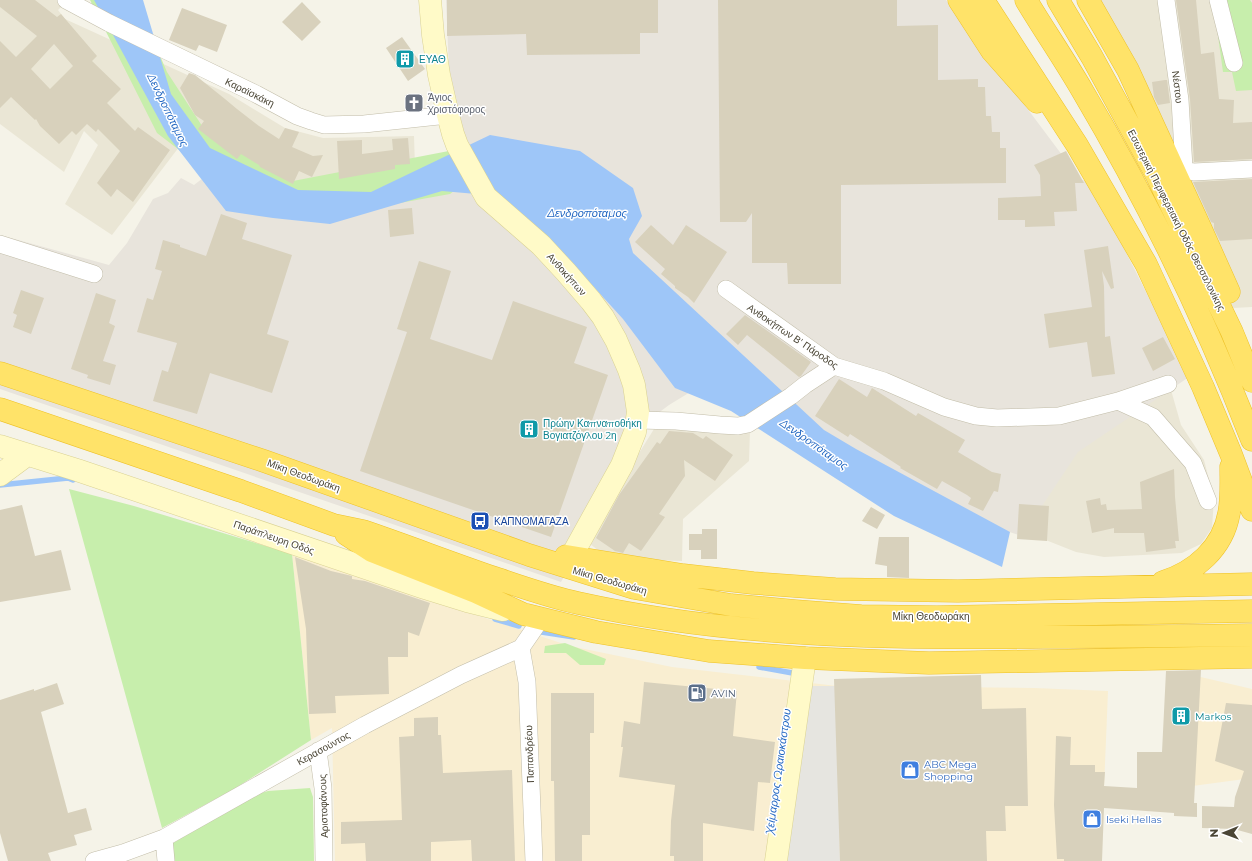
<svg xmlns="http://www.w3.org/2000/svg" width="1252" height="861" font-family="Montserrat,sans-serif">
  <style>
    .residential { fill: #eae6d5 }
    .commercial { fill: #f9eed1 }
    .industrial { fill: #e8e4dc }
    .green { fill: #c7eeac }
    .parking { fill: #e6e5e0 }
    .water { fill: #9ec6f8 }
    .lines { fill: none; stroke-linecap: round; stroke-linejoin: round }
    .stream { stroke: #9ec6f8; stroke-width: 5.5 }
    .building { fill: #d8d1bc; fill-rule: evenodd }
    .street-casing { stroke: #c2bda9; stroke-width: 18 }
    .secondary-casing { stroke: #dad293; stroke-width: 23 }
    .highway-casing { stroke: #eec229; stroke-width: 23 }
    .street { stroke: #fff; stroke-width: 17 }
    .secondary { stroke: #fffac8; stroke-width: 22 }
    .highway { stroke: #ffe369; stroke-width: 22 }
    .labels { text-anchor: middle; stroke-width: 3; stroke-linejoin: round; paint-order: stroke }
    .culture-label { font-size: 10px; fill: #0d838f; stroke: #fff; text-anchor: start }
    .street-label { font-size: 10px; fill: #4a4535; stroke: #fff }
    .worship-label { font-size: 10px; fill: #5b616d; stroke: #fff; text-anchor: start }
    .transit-label { font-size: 10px; fill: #164399; stroke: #fff; text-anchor: start }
    .service-label { font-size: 10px; fill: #4e5e75; stroke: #fff; text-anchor: start }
    .shop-label { font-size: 10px; fill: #366cbe; stroke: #fff; text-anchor: start }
    .water-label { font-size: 11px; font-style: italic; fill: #2267c2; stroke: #fff }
  </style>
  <rect width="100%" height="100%" fill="#f5f3e8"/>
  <path class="residential" d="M0 0H68L58 10 65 19 229 94 285 128 323 138 414 136 416 200 284 193 192 130 112 235 65 204 98 145 84 131 64 172 0 124Z
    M1084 0H1252V307L1233 308 1157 136Z
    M668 217 1171 390 1181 425 1204 460 1214 499 1212 528 1201 544 1182 553 1104 557 1076 552 1033 535Z
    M659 421 750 430 749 461 683 519 682 561 608 558 585 540Z"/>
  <path class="commercial" d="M292 554 570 646 672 667 837 686 1034 688 1108 691 1101 861H335L332 728 311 740Z
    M1175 671 1252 689V778L1185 787Z"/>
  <path class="industrial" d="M446 0H946L1080 179 1091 183 1189 377 1078 452 1022 536 916 502 728 369 669 405 653 417 561 582 0 389V235L109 265 127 243 153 199 168 193 181 178 194 185 224 162 288 198 447 168 450 92Z"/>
  <path class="green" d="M90 0H136L167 72 206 132 293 181 454 150 464 183 450 194 310 219 238 195 157 133Z
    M1213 0H1250L1252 3V90L1236 91 1232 72H1223Z
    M69 489 134 506 292 554 311 740 234 789 162 828Z
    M565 643 606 659 604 665H580L566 653H544L545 646Z
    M310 788 313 797 314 861H171L170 845 228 809 258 794 268 791Z"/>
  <path class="parking" d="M809 686H837L840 861H786Z"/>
  <path class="water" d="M94 0H143L171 94 210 148 298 190 371 192 490 135 580 151 633 188 642 216 629 239 633 253 824 430 856 449 1010 532 1002 567 894 516 731 411 675 388 623 319 571 262 499 196 442 191 330 224 273 218 226 211 168 136Z"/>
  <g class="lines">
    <path class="stream" d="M0 485 68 478 73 480
      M495 619 519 626
      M535 631 574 637
      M759 667 798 674"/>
  </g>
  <path class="building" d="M0 0H35L57 17 61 14 97 56 92 61 121 89 107 103 135 131 138 127 170 150 133 202 117 189 111 197 97 183 120 151 98 129 96 132 87 124 76 135 72 131 59 144 40 126 36 119 35 120 11 97 0 108V41L16 57 37 36 0 7ZM54 44 73 66 50 89 31 69Z
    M447 0H658V33H640V54L527 55 526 34 447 36Z
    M718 0H897V26L938 25V80L978 79V87H985L986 116H991L992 132H1000V148H1006V183L841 185V284H788L787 263H752V213L746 222H720Z
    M1176 0H1196L1201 54 1214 52 1219 99 1234 100 1233 123 1252 122V159L1194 162 1190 99Z
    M302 2 321 22 302 41 282 22Z
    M182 8 227 25 217 52 199 45 196 51 169 40Z
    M402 37 425 69 408 81 386 48Z
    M189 73 195 75 225 99 237 109 259 126 279 139 285 128 299 132 292 147 313 156 323 155 312 177 299 171 293 184 260 167 259 165 241 154 237 159 198 129 204 121 195 115 180 88Z
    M1165 80H1167L1170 103 1158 105 1154 97 1152 82Z
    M408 138 410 164 395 165V169L339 179 337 141 362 140V154L393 150 392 139Z
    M1066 151 1084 183H1075L1077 211 1054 212 1055 226 1025 227V220H998V198L1041 196 1040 175 1034 165Z
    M1252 179V239L1220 241 1214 229V223L1211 222 1193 182Z
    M412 208 414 234 390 237 388 210Z
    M221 214 247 223 242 239 292 255 267 334 289 341 272 393 210 373 197 414 153 401 162 370 168 372 177 343 137 332 147 298 153 300 162 271 155 269 163 240 180 245V247L206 256Z
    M651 225 673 245 686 225 727 252 694 303 688 297 675 288V286L661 274 665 269 635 242Z
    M1108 246 1114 288 1111 289 1102 271 1104 286 1105 337 1110 336 1115 374 1092 377 1087 342 1049 348 1044 314 1092 307 1084 250Z
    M419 261 451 271 430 339 492 360 513 301 587 327 574 363 608 375 551 537 360 471 407 332 397 329Z
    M21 290 44 298 31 334 13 327 17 315 13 313Z
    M96 293 116 300 109 323 115 326 103 361 116 365 110 385 87 378 88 375 71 369Z
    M745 315 811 362 801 376 799 377 747 335 738 345 726 334Z
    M1163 337 1175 359 1153 371 1142 348Z
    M839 379 867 397 872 388 916 416 918 413 965 440 958 452 992 472 1001 474 998 492 994 491 983 511 968 504 971 498 967 495 942 481 937 489 900 468 901 467 850 434 848 437 815 416Z
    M669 431 693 433 703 439 706 436 733 455 715 481 684 460 685 476 659 514 665 517 641 551 629 543 623 553 615 551 596 538 619 495 657 442 660 444Z
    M1174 469 1175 497 1179 541H1175L1176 548 1146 552 1144 533H1114V528L1092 533 1086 501 1100 498 1101 505 1106 504 1107 510 1142 509 1140 482Z
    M1019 504 1049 506 1047 541 1017 539Z
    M22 505 35 556 61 550 71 590 0 602V510Z
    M871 507 885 515 877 529 862 521Z
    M702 529H717V559H701V550H689V534H702Z
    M879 537H909V578L887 577V566L875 564Z
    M295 557 331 571 352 576V579L365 581 430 603 419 636 408 632V657H388L389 694 335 696 336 713 309 714 306 629Z
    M1201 670 1194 803H1197V817L1174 816V813L1104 808 1102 861H1064V859H1057L1054 805 1056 736 1071 737 1070 765H1095V772H1105L1104 786 1137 788V752H1162L1166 671Z
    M981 675 982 709 1026 708 1028 806H1005L1006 831H986L987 861H840L834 679Z
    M644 682 737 691 733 736 775 742 770 783 758 782 754 831 703 823V861H674V856H670L671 821 675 785 619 777 623 747H621L624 721 640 724Z
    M57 683 64 704 41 712 68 813 86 808 92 830 74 835 77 845 48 853 51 861H8L0 833V700L34 689V691Z
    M551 693H594V733H590V835H582V861H555L554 781H551Z
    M1226 703 1252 705V834L1234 829 1202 828V806L1234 807 1235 797 1244 771 1215 761Z
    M438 717V735H441L443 773 512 770 515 861H472L471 840 431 842V861H366L365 843 341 844V822L402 820 399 737 414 736V718Z"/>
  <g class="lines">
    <g class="street-casing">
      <path id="street" d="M66 0 109 23 256 94 297 116 311 121 324 125 364 124 448 115
        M1166 0 1180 100 1184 168 1189 171 1194 172 1252 169
        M1218 0 1234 63
        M0 244 94 274
        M726 289 834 366 884 381 944 407 976 416 997 418 1059 416 1118 401 1168 384
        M1118 401 1153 417 1193 463 1208 501
        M638 420 676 421 720 425 738 426 748 424 791 396 805 385 834 366
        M521 648 527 682 534 861
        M318 751 323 788 324 861
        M164 838 166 861
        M94 861 123 853 164 838 365 725 461 675 521 648 541 619"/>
    </g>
    <g class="secondary-casing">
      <path id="secondary" d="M430 0 433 35 439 75 448 115 453 134 457 145 486 197 541 245 566 272 591 301 603 317 616 340 629 370 634 385 638 412 635 432 622 465 571 557
        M0 446 77 470 425 588 467 601 503 610
        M0 475 27 455
        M776 861 805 658"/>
    </g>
    <g class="highway-casing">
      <path id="highway" d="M959 0 992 51 1037 102
        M983 0 1077 145 1146 264 1203 387 1231 454 1252 510
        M1026 0C1044 30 1064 59 1082 90 1147 200 1206 321 1252 440
        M1058 0 1092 57 1157 176 1232 332 1252 381
        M1088 0 1128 70 1200 227 1229 292
        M0 373 264 461 529 555 634 588 731 605 795 611 861 616 937 617 1252 611
        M0 409 241 491 334 525 363 531C407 546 451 563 495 578 522 587 550 597 578 603 731 637 887 639 1043 637 1113 637 1182 636 1252 635
        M346 534 372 551 476 592 523 614 596 632 709 651 805 658 929 663 1252 657
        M566 556 683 575 753 583 835 589 958 591 1252 584
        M1163 582C1195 572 1223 548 1229 513 1232 498 1231 482 1231 467"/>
    </g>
    <use href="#street" class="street"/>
    <use href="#secondary" class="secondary"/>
    <use href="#highway" class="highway"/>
  </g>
  <defs>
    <g id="building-square" transform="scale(1)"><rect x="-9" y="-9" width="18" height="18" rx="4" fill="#0f9aa8" stroke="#fff"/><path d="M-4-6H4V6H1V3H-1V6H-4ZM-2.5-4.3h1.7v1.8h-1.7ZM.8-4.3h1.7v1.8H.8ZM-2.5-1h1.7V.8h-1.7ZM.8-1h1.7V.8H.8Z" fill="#fff"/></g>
    <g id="church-square" transform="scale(1)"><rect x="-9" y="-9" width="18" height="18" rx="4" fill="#6b7280" stroke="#fff"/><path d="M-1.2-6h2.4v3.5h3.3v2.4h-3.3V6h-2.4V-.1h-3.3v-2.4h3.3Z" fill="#fff"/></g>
    <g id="bus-square" transform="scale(1)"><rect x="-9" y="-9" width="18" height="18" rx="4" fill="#1a4fb4" stroke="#fff"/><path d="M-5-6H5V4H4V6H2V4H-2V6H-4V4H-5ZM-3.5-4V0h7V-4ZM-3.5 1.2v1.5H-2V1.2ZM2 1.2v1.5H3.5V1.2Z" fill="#fff"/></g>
    <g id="fuel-square" transform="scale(1)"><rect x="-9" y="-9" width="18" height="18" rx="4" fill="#5c6f8a" stroke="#fff"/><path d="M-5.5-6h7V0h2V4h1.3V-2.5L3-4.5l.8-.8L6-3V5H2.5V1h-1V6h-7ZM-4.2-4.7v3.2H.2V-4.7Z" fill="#fff"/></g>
    <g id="shop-square" transform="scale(1)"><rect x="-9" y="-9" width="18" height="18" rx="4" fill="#3f7fe0" stroke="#fff"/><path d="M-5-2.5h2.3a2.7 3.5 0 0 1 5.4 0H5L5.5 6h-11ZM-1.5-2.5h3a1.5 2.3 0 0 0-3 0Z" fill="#fff"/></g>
  </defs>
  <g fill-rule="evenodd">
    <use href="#building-square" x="405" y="59"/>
    <use href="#church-square" x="414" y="103"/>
    <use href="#building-square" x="529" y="429"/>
    <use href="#bus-square" x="480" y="521"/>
    <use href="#fuel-square" x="697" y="693"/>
    <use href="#building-square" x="1181" y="716"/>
    <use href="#shop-square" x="910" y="770"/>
    <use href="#shop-square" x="1092" y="819"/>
  </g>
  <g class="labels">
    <g class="culture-label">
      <text x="419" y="63">ΕΥΑΘ</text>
      <text x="543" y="427">Πρώην Καπναποθήκη<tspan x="543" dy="12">Βογιατζόγλου 2η</tspan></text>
      <text x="1195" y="720">Markos</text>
    </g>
    <g class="street-label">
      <text transform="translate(1178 87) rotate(83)" y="4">Νέστου</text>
      <text transform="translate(250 92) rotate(26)" y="4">Καραϊσκάκη</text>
      <text transform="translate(1177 220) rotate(63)" y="4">Εσωτερική Περιφερειακή Οδός Θεσσαλονίκης</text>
      <text transform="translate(567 274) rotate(48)" y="4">Ανθοκήπων</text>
      <text transform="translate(793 336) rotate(34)" y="4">Ανθοκήπων Β' Πάροδος</text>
      <text transform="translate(304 475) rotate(20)" y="4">Μίκη Θεοδωράκη</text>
      <text transform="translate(274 537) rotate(19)" y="4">Παράπλευρη Οδός</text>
      <text transform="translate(610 580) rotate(16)" y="4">Μίκη Θεοδωράκη</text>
      <text x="931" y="620">Μίκη Θεοδωράκη</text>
      <text transform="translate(323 748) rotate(-29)" y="4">Κερασούντος</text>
      <text transform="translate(529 754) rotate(-92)" y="4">Παπανδρέου</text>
      <text transform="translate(323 806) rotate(-92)" y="4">Αριστοφάνoυς</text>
    </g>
    <g class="worship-label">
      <text x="428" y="101">Άγιος<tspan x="428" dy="12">Χριστόφορος</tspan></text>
    </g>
    <g class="transit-label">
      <text x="494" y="525">ΚΑΠΝΟΜΑΓΑΖΑ</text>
    </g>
    <g class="service-label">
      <text x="711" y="697">AVIN</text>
    </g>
    <g class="shop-label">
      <text x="924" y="768">ABC Mega<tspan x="924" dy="12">Shopping</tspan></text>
      <text x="1106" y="823">Iseki Hellas</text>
    </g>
    <g class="water-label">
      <text transform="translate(168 110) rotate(64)" y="4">Δενδροπόταμος</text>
      <text x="587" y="217">Δενδροπόταμος</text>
      <text transform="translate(814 444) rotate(35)" y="4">Δενδροπόταμος</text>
      <text transform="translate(778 771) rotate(-82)" y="4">Χείμαρρος Ωραιοκάστρου</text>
    </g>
  </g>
  <g transform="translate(1224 833) rotate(269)" stroke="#ffffff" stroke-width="3" paint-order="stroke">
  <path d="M0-3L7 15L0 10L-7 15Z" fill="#4a4535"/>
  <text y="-6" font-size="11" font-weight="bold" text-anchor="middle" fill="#4a4535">N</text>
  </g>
</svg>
